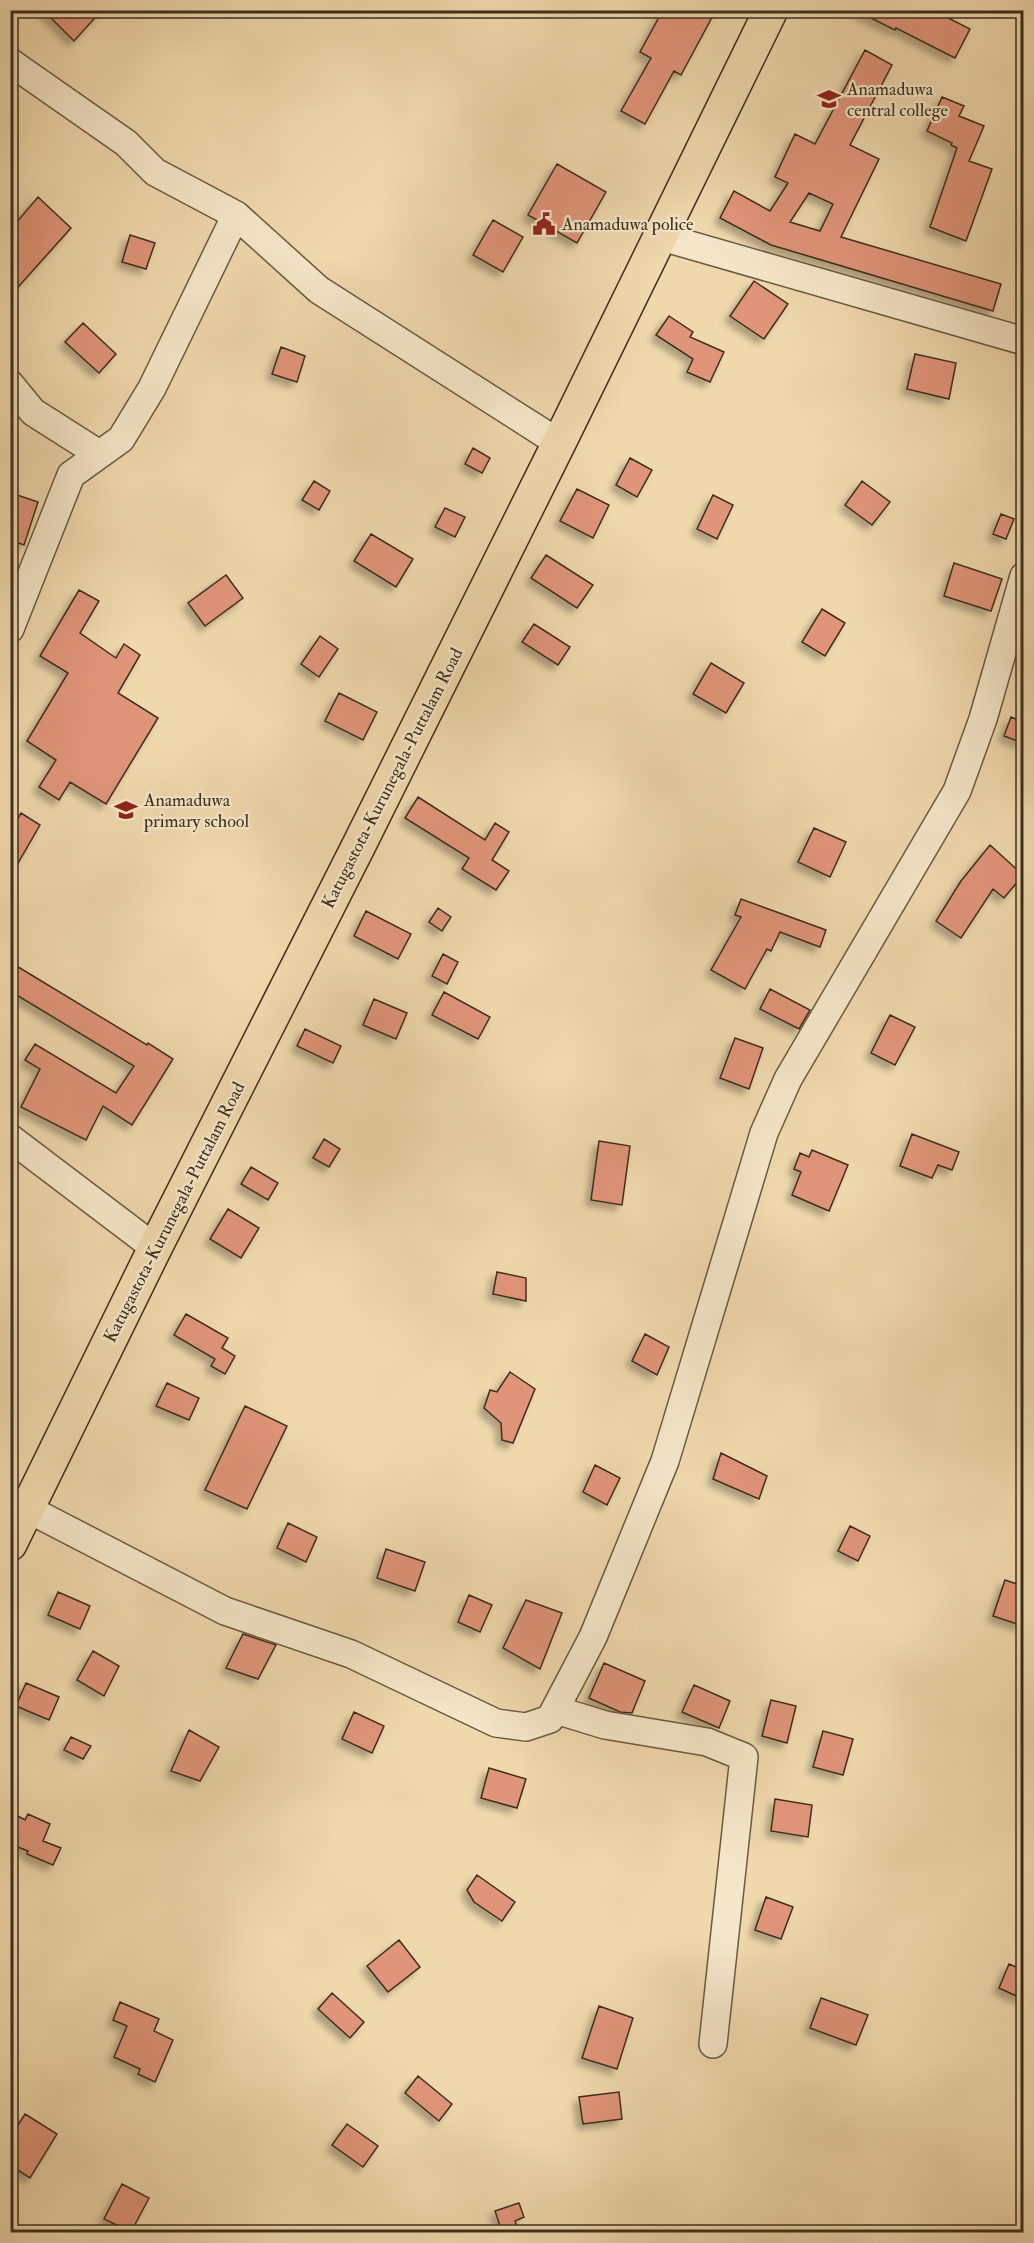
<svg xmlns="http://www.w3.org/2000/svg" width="1034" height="2243" font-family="'IM FELL Double Pica',serif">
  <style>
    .building { fill: #e09479; stroke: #3d2f1c; stroke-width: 1.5; fill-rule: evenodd; filter: url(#shadow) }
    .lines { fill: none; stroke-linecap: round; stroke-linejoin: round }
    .minor-casing { stroke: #6a5940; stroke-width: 30 }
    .highway-casing { stroke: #3d2f1c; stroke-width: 36 }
    .minor { stroke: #f5e6c9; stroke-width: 27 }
    .highway { stroke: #efd8ac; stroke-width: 33 }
    .labels { text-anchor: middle; stroke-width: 4.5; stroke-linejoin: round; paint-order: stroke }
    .poi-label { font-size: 18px; fill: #3d2f1c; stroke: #f5e6c9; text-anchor: start }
    .street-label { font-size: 18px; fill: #3d2f1c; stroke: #f5e6c9 }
  </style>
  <defs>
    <filter id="shadow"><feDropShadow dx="-5.5" dy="5.5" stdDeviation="3" flood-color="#0004"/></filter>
  </defs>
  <rect width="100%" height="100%" fill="#efd8ac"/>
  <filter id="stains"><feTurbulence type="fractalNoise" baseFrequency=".00333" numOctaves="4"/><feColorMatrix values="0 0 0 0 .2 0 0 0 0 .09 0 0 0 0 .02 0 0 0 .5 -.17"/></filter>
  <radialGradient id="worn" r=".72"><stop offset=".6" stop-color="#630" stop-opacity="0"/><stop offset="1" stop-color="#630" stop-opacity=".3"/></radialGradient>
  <path class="building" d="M43 10H102L74 41Z
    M663 10H716L681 75 674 71 645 124 621 111 651 58 640 52Z
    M855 10H933L970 29 955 58 896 28 895 30Z
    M865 50 892 65 850 145 879 159 841 237 1001 284 993 311 771 245 720 218 734 191 770 211 788 183 775 177 795 134 815 144ZM809 193 833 204 820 231 790 222Z
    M942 97 964 106 959 116 984 126 969 161 992 169 966 241 930 227 957 148 951 145 952 143 927 131Z
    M557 164 606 192 577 243 528 215Z
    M38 197 71 228 10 296V230Z
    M493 220 523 237 503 272 473 255Z
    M130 235 155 243 146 269 122 262Z
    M754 281 788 304 764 339 730 316Z
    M669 316 693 332 690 337 724 352 710 382 687 372 693 359 656 335Z
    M83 323 116 354 99 373 65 342Z
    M281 347 305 356 297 382 272 374Z
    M915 354 956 363 949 399 907 389Z
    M473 448 490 458 482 473 465 464Z
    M630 458 652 470 637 497 616 485Z
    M314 481 330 491 319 510 302 500Z
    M862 481 890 502 872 525 845 505Z
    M577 489 609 505 593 538 560 521Z
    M14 494 38 502 24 545 10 540V505Z
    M713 495 733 505 717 539 697 529Z
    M445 508 465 517 455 537 435 527Z
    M1001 514 1014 519 1006 539 993 534Z
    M371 534 413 559 396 587 354 561Z
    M546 555 593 585 577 608 531 578Z
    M954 563 1002 579 991 611 944 596Z
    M226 575 243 598 205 626 188 603Z
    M79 590 99 601 80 633 116 658 124 644 140 655 118 693 158 718 106 804 70 782 59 800 39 787 56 760 27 741 68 673 40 656Z
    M822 609 845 623 825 656 802 642Z
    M534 624 570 647 558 665 522 642Z
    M320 636 338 649 319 677 301 664Z
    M711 663 744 683 726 713 693 694Z
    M339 693 377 712 363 740 325 721Z
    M1011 717 1023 722V743L1004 736Z
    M418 797 485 840 495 823 509 832 492 860 509 871 496 890 462 869 469 858 405 818Z
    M21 813 40 825 10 877V832Z
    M814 828 846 842 830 877 798 862Z
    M990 845 1023 875 1004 898 993 889 961 938 936 921 961 881Z
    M741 899 826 930 820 947 780 932 771 951 767 949 745 989 711 970 741 917 735 915Z
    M438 908 451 917 442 931 429 922Z
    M366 911 411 934 398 959 354 936Z
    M443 954 458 962 447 984 432 976Z
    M10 962 147 1045 148 1043 173 1059 132 1125 103 1106 86 1140 21 1107 40 1069 25 1060 35 1044 116 1093 134 1066 10 991Z
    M770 989 810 1010 799 1029 760 1009Z
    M444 992 490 1017 478 1039 432 1015Z
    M374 999 407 1013 396 1039 363 1025Z
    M890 1015 915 1027 895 1065 871 1053Z
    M305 1029 341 1046 333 1063 297 1046Z
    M735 1038 763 1048 749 1089 720 1078Z
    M912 1134 959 1152 952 1170 938 1165 932 1178 900 1166Z
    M324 1139 340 1149 329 1167 313 1158Z
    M599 1141 630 1146 622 1205 591 1200Z
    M812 1150 848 1165 829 1211 792 1195 801 1172 794 1169 800 1153 809 1157Z
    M251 1167 278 1183 268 1200 241 1184Z
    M228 1209 259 1228 241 1258 210 1239Z
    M497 1272 526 1278V1301L493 1294Z
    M186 1314 228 1338 222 1348 235 1356 225 1374 211 1366 215 1359 174 1335Z
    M645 1334 669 1347 657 1375 632 1361Z
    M510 1372 535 1389 513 1443 502 1440 501 1423 484 1408 490 1390 497 1392Z
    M167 1383 199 1398 189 1420 156 1406Z
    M245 1406 287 1426 247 1509 205 1490Z
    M721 1453 767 1476 759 1499 713 1479Z
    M595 1465 620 1478 607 1505 583 1492Z
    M288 1523 317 1537 306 1562 277 1548Z
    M850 1526 870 1536 858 1561 838 1551Z
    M386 1549 425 1562 415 1591 377 1578Z
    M1005 1580 1023 1586V1626L993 1616Z
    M58 1592 90 1606 80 1629 48 1615Z
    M469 1595 492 1605 480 1632 458 1622Z
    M526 1600 562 1613 540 1669 503 1648Z
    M243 1634 276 1645 258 1679 226 1668Z
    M93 1651 119 1666 104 1696 77 1680Z
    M604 1663 645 1681 632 1713 620 1712 589 1698Z
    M26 1683 59 1697 49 1720 16 1706Z
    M694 1685 730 1701 719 1728 682 1712Z
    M771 1700 796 1706 787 1743 762 1736Z
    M354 1712 384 1726 372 1753 342 1739Z
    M189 1730 219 1747 200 1781 171 1771Z
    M823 1731 853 1739 843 1775 813 1767Z
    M71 1737 91 1746 83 1759 64 1750Z
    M489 1768 526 1779 517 1808 481 1798Z
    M775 1799 812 1805 808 1837 771 1831Z
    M10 1812 25 1820 28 1814 50 1824 43 1841 61 1848 53 1865 27 1854 28 1851 10 1844Z
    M477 1875 515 1902 502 1921 474 1902 467 1890Z
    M766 1897 793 1907 781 1939 755 1930Z
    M399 1940 420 1967 388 1992 367 1966Z
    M1009 1964 1023 1970V1999L999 1988Z
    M332 1993 364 2022 350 2038 318 2009Z
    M821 1998 868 2015 856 2045 810 2028Z
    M120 2002 159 2019 154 2031 173 2040 155 2082 138 2074 140 2069 114 2057 127 2026 113 2020Z
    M599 2006 633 2018 617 2069 582 2058Z
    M418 2076 452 2104 439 2121 405 2093Z
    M619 2092 622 2119 583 2124 579 2097Z
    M25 2114 57 2134 30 2178 10 2165V2138Z
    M347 2124 378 2146 363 2167 332 2145Z
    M122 2184 149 2198 131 2232 104 2219Z
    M519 2203 524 2217 515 2221 518 2232H502L495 2211Z"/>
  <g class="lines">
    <g class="minor-casing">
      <path id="minor" d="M10 62 126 143 155 172 236 215 319 290 559 443
        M662 237 1024 341
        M10 384 33 412 99 454
        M10 629 71 475 121 439 152 388 236 215
        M10 1138 155 1248
        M28 1509 225 1611 351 1654 496 1723 526 1727 550 1719 593 1637 665 1461 764 1133 788 1079 957 791 983 719 1024 576
        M556 1710 605 1725 707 1742 744 1757 713 2044"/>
    </g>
    <g class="highway-casing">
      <path id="highway" d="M10 1544 155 1248 359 845 559 443 771 10"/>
    </g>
    <use href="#minor" class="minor"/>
    <use href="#highway" class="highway"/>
  </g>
  <defs>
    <g id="school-bare" transform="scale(1.8)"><path d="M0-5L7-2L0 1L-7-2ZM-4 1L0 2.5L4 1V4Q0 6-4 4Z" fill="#8f2418" stroke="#f5e6c9" stroke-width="2.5" paint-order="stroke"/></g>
    <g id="civic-bare" transform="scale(1.8)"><path d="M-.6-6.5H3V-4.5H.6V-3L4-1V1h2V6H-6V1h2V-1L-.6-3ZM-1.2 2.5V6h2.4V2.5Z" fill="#8f2418" stroke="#f5e6c9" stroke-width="2.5" paint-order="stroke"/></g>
  </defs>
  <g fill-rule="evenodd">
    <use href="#school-bare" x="829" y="99"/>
    <use href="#civic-bare" x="544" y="224"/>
    <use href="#school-bare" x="126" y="810"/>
  </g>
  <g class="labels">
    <g class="poi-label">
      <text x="847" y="95">Anamaduwa<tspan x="847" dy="21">central college</tspan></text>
      <text x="562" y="230">Anamaduwa police</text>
      <text x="144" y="806">Anamaduwa<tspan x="144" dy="21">primary school</tspan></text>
    </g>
    <g class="street-label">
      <text transform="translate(392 778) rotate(-63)" y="6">Katugastota-Kurunegala-Puttalam Road</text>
      <text transform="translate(174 1212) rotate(-63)" y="6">Katugastota-Kurunegala-Puttalam Road</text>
    </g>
  </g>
  <rect width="1034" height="2243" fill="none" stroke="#efd8ac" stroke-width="36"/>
  <rect x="12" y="12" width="1010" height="2219" fill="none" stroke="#3d2f1c" stroke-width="3"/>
  <rect x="18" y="18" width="998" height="2207" fill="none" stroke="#3d2f1c" stroke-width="1.5"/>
  <rect width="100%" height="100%" filter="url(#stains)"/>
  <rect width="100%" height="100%" fill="url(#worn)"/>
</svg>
